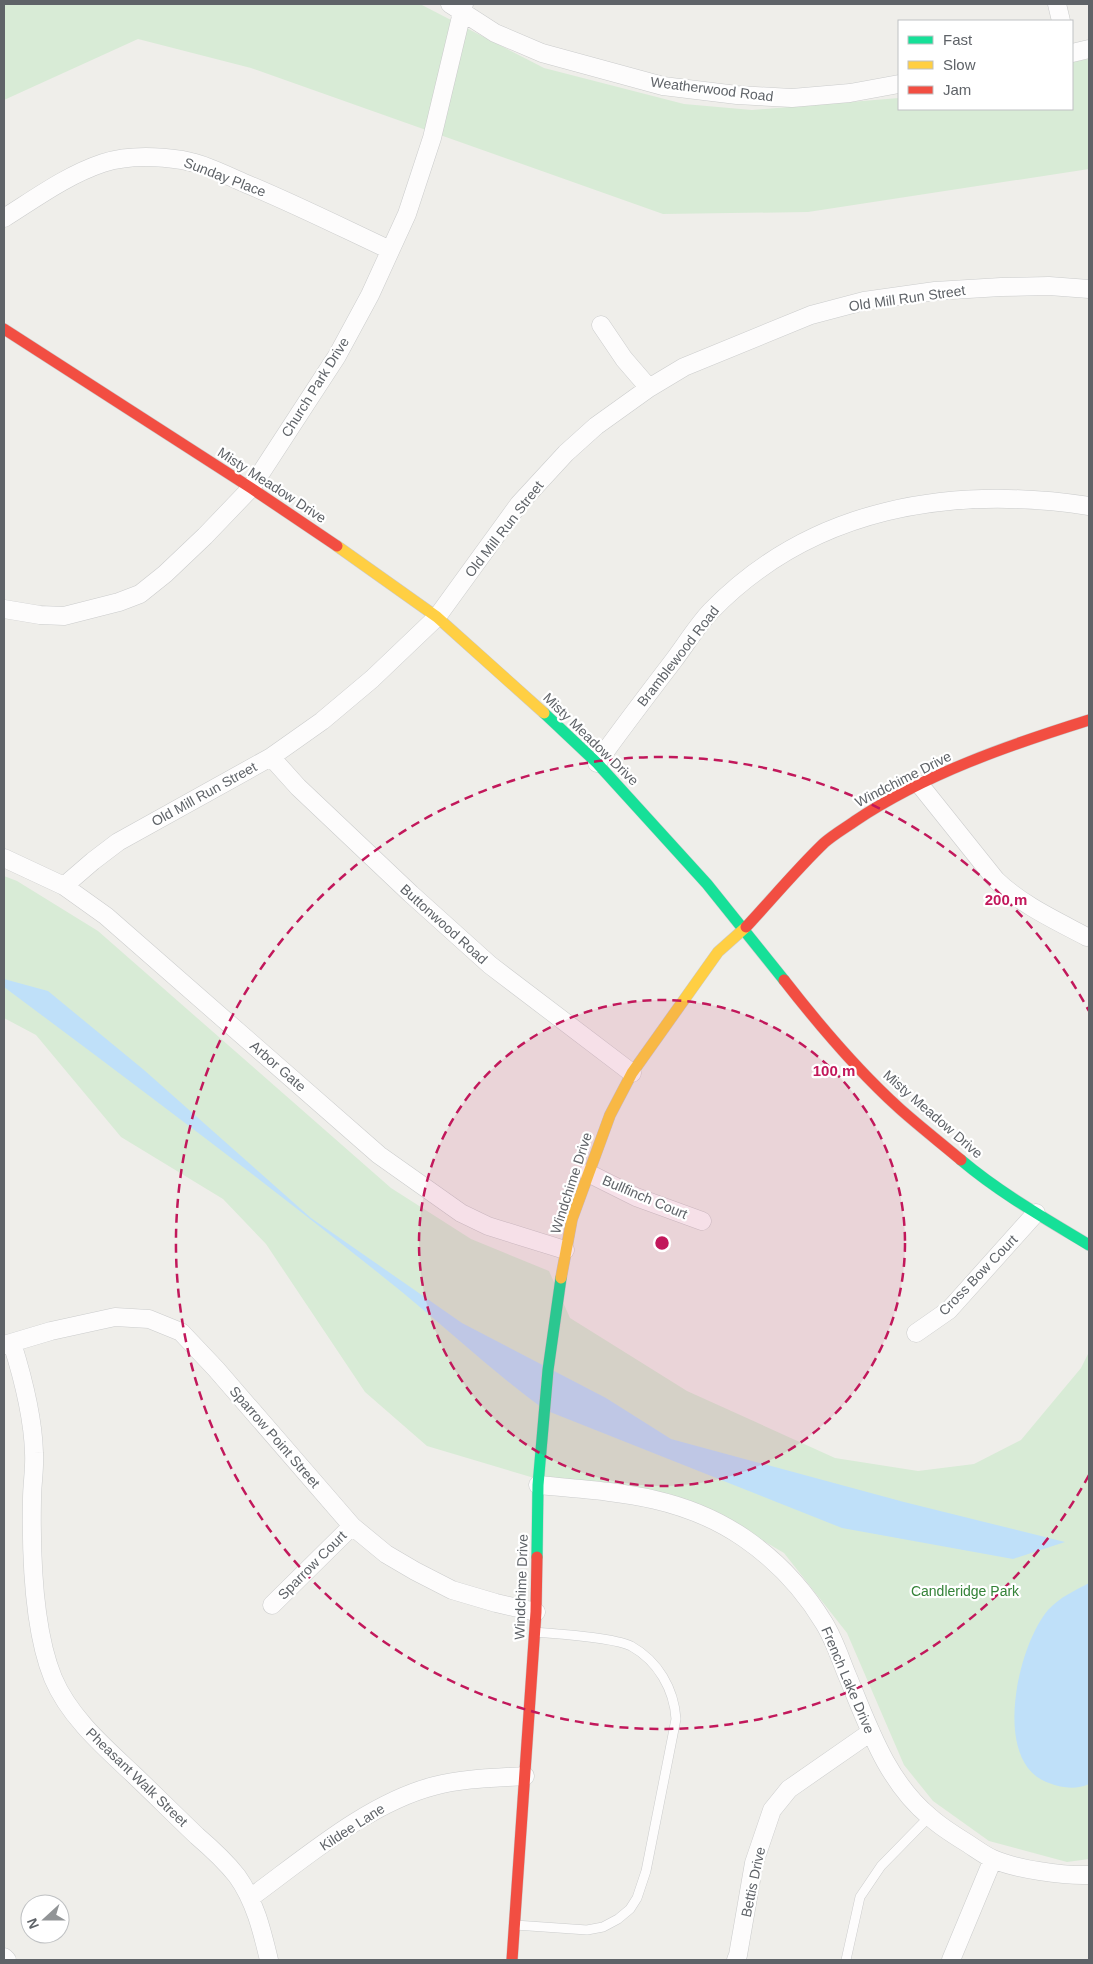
<svg xmlns="http://www.w3.org/2000/svg" width="1093" height="1964" font-family="Arial,sans-serif">
  <style>
    .green { fill: #d8ebd6 }
    .water { fill: #bfe0f9 }
    .lines { fill: none; stroke-linecap: round; stroke-linejoin: round }
    .lane-casing { stroke: #cbcccc; stroke-width: 10 }
    .street-casing { stroke: #cbcccc; stroke-width: 19 }
    .fast-casing { stroke: #cacacb; stroke-width: 12 }
    .slow-casing { stroke: #cacacb; stroke-width: 12 }
    .jam-casing { stroke: #cacacb; stroke-width: 12 }
    .lane { stroke: #fdfcfc; stroke-width: 9 }
    .street { stroke: #fdfcfc; stroke-width: 18 }
    .fast { stroke: #16e098; stroke-width: 11 }
    .slow { stroke: #ffcf43; stroke-width: 11 }
    .jam { stroke: #f24e42; stroke-width: 11 }
    .ring { fill: none; stroke: #c2185b; stroke-width: 2.5; stroke-dasharray: 9 6 }
    .labels { text-anchor: middle; stroke-width: 4.5; stroke-linejoin: round; paint-order: stroke }
    .street-label { font-size: 14px; fill: #5f6368; stroke: #fff }
    .park-label { font-size: 14px; fill: #348238; stroke: #fff }
    .centre { fill: #c2185b; stroke: #fff; stroke-width: 2.5 }
    .ring-label { font-size: 15px; text-anchor: middle; font-weight: bold; fill: #c2185b; stroke: #fff; stroke-width: 4.5; stroke-linejoin: round; paint-order: stroke }
  </style>
  <rect width="100%" height="100%" fill="#efeeea"/>
  <path class="green" d="M4 4H420L544 68 684 104 752 110 899 98V109H1072V62L1089 59V169L808 212 663 214 251 68 138 39 4 100Z
    M4 876 17 881 98 931 391 1188 471 1239 549 1271 570 1318 687 1391 835 1458 918 1471 974 1464 1021 1440 1081 1368 1089 1352V1859L1067 1862 989 1841 933 1801 904 1765 847 1633 784 1553 706 1507 568 1488 427 1446 365 1392 266 1244 223 1199 121 1137 36 1035 4 1018Z"/>
  <path class="water" d="M4 979 48 991 144 1070 311 1218 462 1323 606 1398 671 1439 904 1502 1065 1542 1013 1559 842 1528 545 1410C495 1374 450 1331 402 1292 272 1187 138 1087 4 987Z
    M1089 1583V1784C1076 1790 1062 1788 1049 1783 990 1763 1018 1645 1048 1610 1060 1597 1074 1591 1089 1583Z"/>
  <g class="lines">
    <g class="lane-casing">
      <path id="lane" d="M515 1925 587 1930 603 1927 618 1919 630 1909 637 1898 646 1871 676 1719C674 1689 658 1661 631 1646 613 1637 558 1634 535 1632
        M846 1960 860 1897 881 1866 929 1817"/>
    </g>
    <g class="street-casing">
      <path id="street" d="M450 4 495 33 542 53 663 86 737 95 792 98 850 93 899 84
        M1057 4 1061 21
        M1072 53 1089 49
        M4 218C36 198 67 175 103 163 128 155 156 156 182 160 205 164 228 176 249 185 297 205 343 228 390 250
        M601 325 624 359 649 388
        M4 609 40 615 64 616 119 602 140 594 165 574 205 536 251 488 337 356 370 295 407 214 432 138 464 4
        M271 757 298 787 411 894 490 965 632 1073
        M597 763C622 728 648 694 674 660 686 644 697 626 711 611 812 507 951 485 1089 506
        M920 785 996 880C1022 905 1055 920 1087 937
        M4 858 64 886 106 916 379 1155 461 1213 488 1226 565 1250
        M64 886 93 861 118 842 271 757 322 721 372 679 437 617 519 504 566 453 596 426 649 388 684 367 811 315 864 301 935 291 1001 287 1049 286 1089 289
        M588 1173 636 1197 702 1221
        M916 1333 949 1310 1036 1213
        M12 1343C23 1378 33 1416 34 1453 35 1468 32 1484 32 1499 31 1552 33 1629 53 1678 69 1716 102 1745 132 1773 154 1794 175 1815 197 1836 211 1848 226 1862 237 1876 255 1901 262 1931 269 1960
        M4 1345 51 1331 115 1317 149 1319 181 1332 216 1369 352 1526 386 1554 415 1571 452 1590 496 1603 536 1612
        M538 1485C613 1492 680 1494 744 1538 776 1560 804 1590 824 1623 834 1639 840 1658 847 1675 868 1725 886 1781 930 1817 941 1827 954 1835 967 1843 975 1848 984 1855 993 1859 1015 1869 1064 1876 1089 1875
        M272 1605 352 1526
        M250 1898C305 1858 368 1803 434 1786 464 1778 495 1778 525 1776
        M4 1957 7 1960
        M736 1960 738 1955 754 1863 772 1810 789 1789 871 1732
        M951 1960 993 1859"/>
    </g>
    <g class="fast-casing">
      <path id="fast" d="M544 713 597 763 707 884 784 980
        M961 1160C1000 1193 1046 1219 1089 1245
        M537 1557 538 1485 548 1370 561 1278"/>
    </g>
    <g class="slow-casing">
      <path id="slow" d="M337 546 437 617 544 713
        M561 1278 572 1219 610 1115 632 1073 718 952 746 927"/>
    </g>
    <g class="jam-casing">
      <path id="jam" d="M4 329 251 488 337 546
        M746 927C772 899 797 869 824 843 833 835 845 828 855 821 925 774 1009 745 1089 720
        M784 980C819 1025 857 1070 899 1108 919 1126 941 1143 961 1160
        M512 1960 536 1612 537 1557"/>
    </g>
    <use href="#lane" class="lane"/>
    <use href="#street" class="street"/>
    <use href="#fast" class="fast"/>
    <use href="#slow" class="slow"/>
    <use href="#jam" class="jam"/>
  </g>
  <circle cx="662" cy="1243" r="243" fill="#c2185b" fill-opacity=".12"/>
  <g class="ring">
    <circle cx="662" cy="1243" r="243"/>
    <path d="M1089 1475A486 486 0 1 1 1089 1011"/>
  </g>
  <g class="labels">
    <g class="street-label">
      <text transform="translate(712 89) rotate(7)" y="5">Weatherwood Road</text>
      <text transform="translate(225 177) rotate(21)" y="5">Sunday Place</text>
      <text transform="translate(907 298) rotate(-8)" y="5">Old Mill Run Street</text>
      <text transform="translate(315 387) rotate(-58)" y="5">Church Park Drive</text>
      <text transform="translate(272 485) rotate(33)" y="5">Misty Meadow Drive</text>
      <text transform="translate(504 529) rotate(-52)" y="5">Old Mill Run Street</text>
      <text transform="translate(678 656) rotate(-52)" y="5">Bramblewood Road</text>
      <text transform="translate(591 739) rotate(44)" y="5">Misty Meadow Drive</text>
      <text transform="translate(903 779) rotate(-27)" y="5">Windchime Drive</text>
      <text transform="translate(204 794) rotate(-29)" y="5">Old Mill Run Street</text>
      <text transform="translate(444 924) rotate(42)" y="5">Buttonwood Road</text>
      <text transform="translate(278 1066) rotate(41)" y="5">Arbor Gate</text>
      <text transform="translate(933 1114) rotate(41)" y="5">Misty Meadow Drive</text>
      <text transform="translate(571 1183) rotate(-72)" y="5">Windchime Drive</text>
      <text transform="translate(645 1197) rotate(23)" y="5">Bullfinch Court</text>
      <text transform="translate(978 1275) rotate(-46)" y="5">Cross Bow Court</text>
      <text transform="translate(275 1437) rotate(49)" y="5">Sparrow Point Street</text>
      <text transform="translate(312 1565) rotate(-45)" y="5">Sparrow Court</text>
      <text transform="translate(521 1587) rotate(-88)" y="5">Windchime Drive</text>
      <text transform="translate(848 1680) rotate(67)" y="5">French Lake Drive</text>
      <text transform="translate(137 1777) rotate(44)" y="5">Pheasant Walk Street</text>
      <text transform="translate(352 1827) rotate(-33)" y="5">Kildee Lane</text>
      <text transform="translate(753 1882) rotate(-78)" y="5">Bettis Drive</text>
    </g>
    <g class="park-label">
      <text x="965" y="1596">Candleridge Park</text>
    </g>
  </g>
  <circle cx="662" cy="1243" r="8" class="centre"/>
  <g class="ring-label">
    <text x="1006" y="905">200 m</text>
    <text x="834" y="1076">100 m</text>
  </g>
  <rect width="1093" height="1964" fill="none" stroke="#5f6368" stroke-width="10"/>
  <rect x="898" y="20" width="175" height="90" fill="#ffffff" stroke="#bfc1c3"/>
  <rect x="908" y="36" width="25" height="8" fill="#16e098" stroke="#bfc1c3"/>
  <text x="943" y="45" font-size="15" fill="#5f6368">Fast</text>
  <rect x="908" y="61" width="25" height="8" fill="#ffcf43" stroke="#bfc1c3"/>
  <text x="943" y="70" font-size="15" fill="#5f6368">Slow</text>
  <rect x="908" y="86" width="25" height="8" fill="#f24e42" stroke="#bfc1c3"/>
  <text x="943" y="95" font-size="15" fill="#5f6368">Jam</text>
  <g transform="translate(45 1919) rotate(249)"><circle r="24" fill="#ffffff" stroke="#bfc1c3"/>
  <path d="M0-4L9 19L0 12L-9 19Z" fill="#919496"/>
  <text y="-8" font-size="14" font-weight="bold" text-anchor="middle" fill="#5f6368">N</text>
  </g>
</svg>
